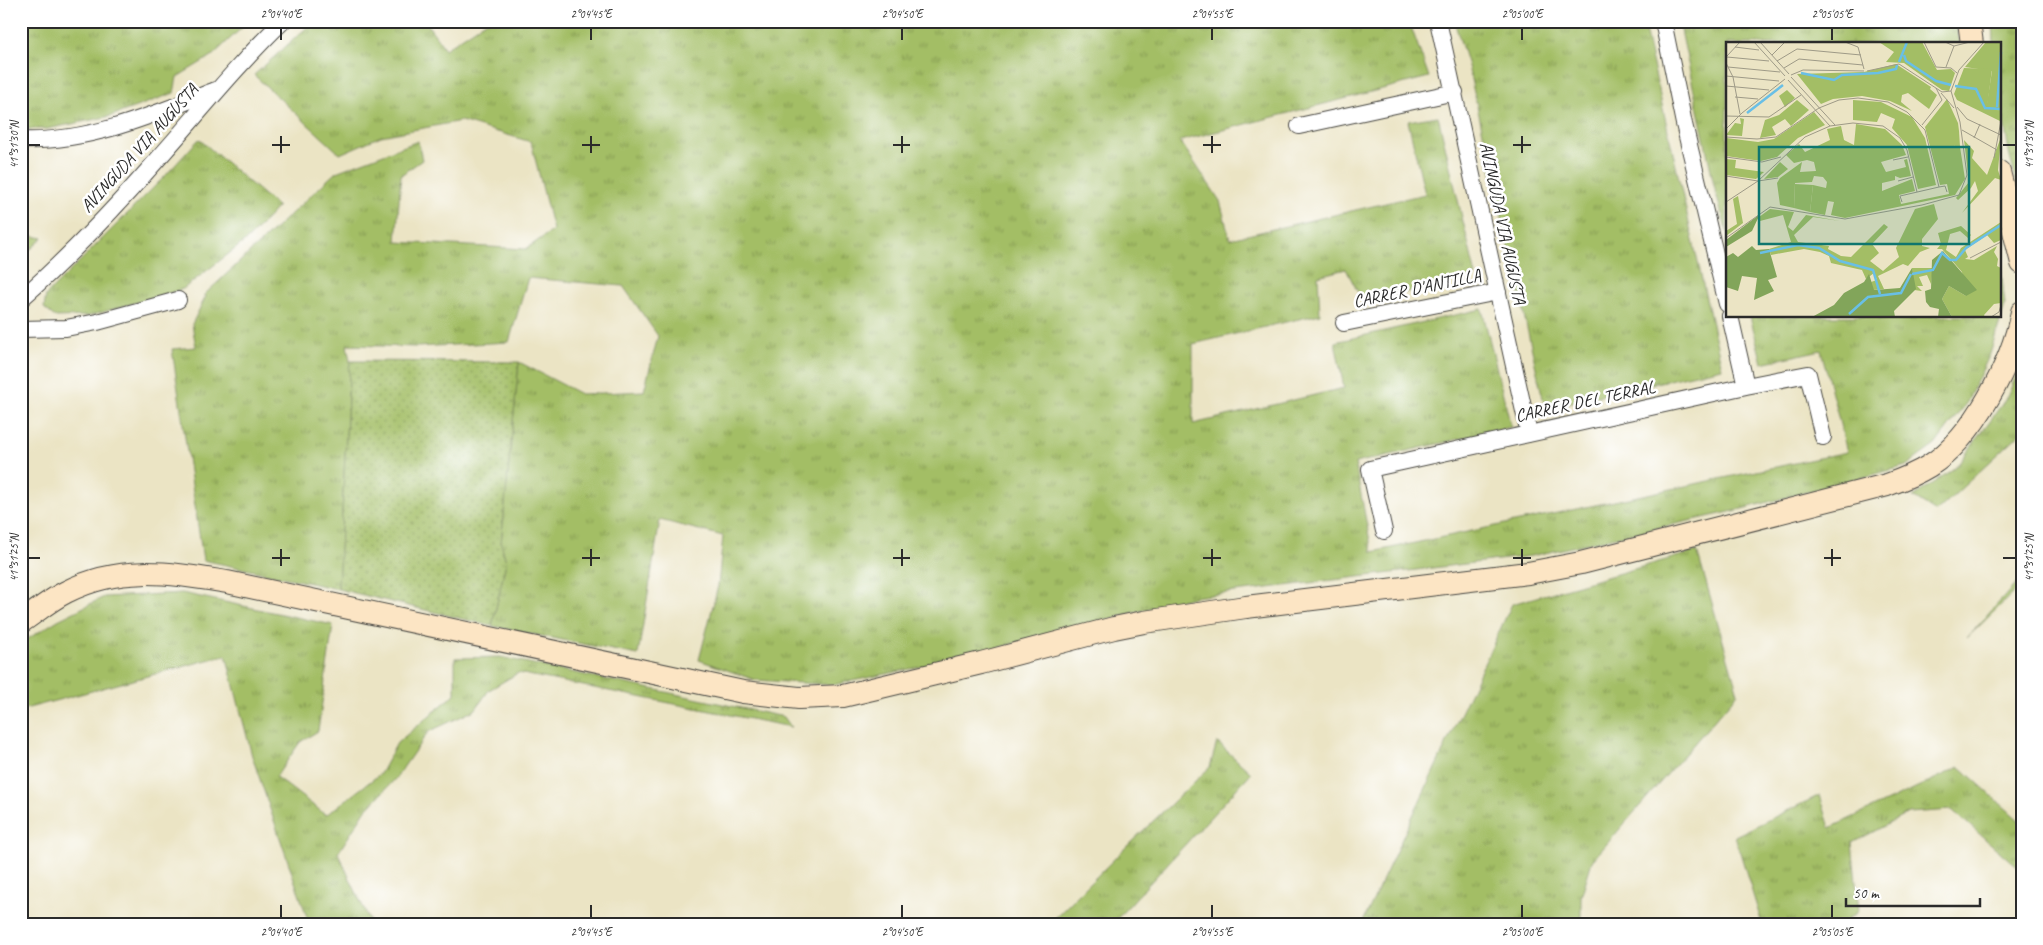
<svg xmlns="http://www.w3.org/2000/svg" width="2043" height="945" font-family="Caveat,sans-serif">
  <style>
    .grass { fill: url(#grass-tufts); stroke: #677448 }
    .garden { fill: url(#garden-dots); stroke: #677448 }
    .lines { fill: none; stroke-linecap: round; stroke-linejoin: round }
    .minor-casing { stroke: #484742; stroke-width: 18 }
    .secondary-casing { stroke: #484742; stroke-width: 24 }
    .minor { stroke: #fff; stroke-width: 16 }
    .secondary { stroke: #fce5c4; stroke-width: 22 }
    .ticks { fill: none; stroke: #2b2b2b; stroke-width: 2 }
    .labels { text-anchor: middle; stroke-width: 5; stroke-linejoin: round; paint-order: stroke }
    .street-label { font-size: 18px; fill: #2b2b2b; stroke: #fff }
    .inset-river { fill: none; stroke: #69bfe6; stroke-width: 2.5 }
    .inset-road { fill: none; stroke: #9e9a87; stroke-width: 1 }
    .view { fill: #0f766e; fill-opacity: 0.15; stroke: #0f766e; stroke-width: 2.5 }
    .inset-edge { fill: none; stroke: #2b2b2b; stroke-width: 2.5 }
    .neatline { fill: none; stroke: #2b2b2b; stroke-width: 2 }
    .ticks-label { font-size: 12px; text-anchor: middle; fill: #2b2b2b }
  </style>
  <defs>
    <pattern id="grass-tufts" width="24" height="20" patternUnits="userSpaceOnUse" patternTransform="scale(1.25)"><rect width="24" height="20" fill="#a3be65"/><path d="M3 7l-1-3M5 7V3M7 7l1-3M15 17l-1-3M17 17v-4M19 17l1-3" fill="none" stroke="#859b53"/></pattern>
    <pattern id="garden-dots" width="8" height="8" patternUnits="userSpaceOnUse" patternTransform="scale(1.25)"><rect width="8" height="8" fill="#a3be65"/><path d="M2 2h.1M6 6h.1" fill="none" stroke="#859b53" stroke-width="1.8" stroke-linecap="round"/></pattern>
  </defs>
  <rect width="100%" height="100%" fill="#fff"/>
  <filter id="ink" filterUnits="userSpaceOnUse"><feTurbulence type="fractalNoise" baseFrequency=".02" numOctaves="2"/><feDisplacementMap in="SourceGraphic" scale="10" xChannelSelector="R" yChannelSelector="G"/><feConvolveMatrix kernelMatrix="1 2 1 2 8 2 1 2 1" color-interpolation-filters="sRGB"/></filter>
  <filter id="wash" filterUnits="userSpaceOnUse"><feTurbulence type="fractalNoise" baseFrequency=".0096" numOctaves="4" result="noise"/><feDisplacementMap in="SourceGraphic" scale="20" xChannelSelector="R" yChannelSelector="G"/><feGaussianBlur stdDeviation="1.12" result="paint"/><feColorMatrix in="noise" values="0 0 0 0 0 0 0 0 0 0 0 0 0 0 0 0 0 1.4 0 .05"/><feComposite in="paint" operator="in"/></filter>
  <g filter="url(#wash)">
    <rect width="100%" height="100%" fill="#ebe4c4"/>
    <path class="grass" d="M21 21H249L212 56 177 77 174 93 111 116 47 129H21Z
      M314 21H425L445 49 487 21H1409L1429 77 1180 141 1220 201 1230 239 1425 194 1408 121 1438 116 1476 276 1363 302 1346 269 1318 276 1320 314 1193 344V424L1344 388 1335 342 1482 309 1511 427 1355 463 1372 552 1847 452 1821 350 1762 363 1750 316H1999V252L2005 305 1990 354 1967 402 1935 445 1906 466 1734 511 1531 556 1194 597 939 663 833 685 755 680 699 660 718 586 723 536 660 520 638 655 492 626 506 562 501 543 519 362 581 394 644 391 658 336 623 286 528 278 509 342 417 347 347 345 350 361 338 589 203 560 172 349 196 347 192 324 206 296 204 295 336 172 418 141 422 160 401 175 396 242 526 249 553 230 531 142 461 121 381 136 340 154 254 75Z
      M1454 21H1643L1722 368 1545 408 1468 66Z
      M1679 21H1956L1960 44H1727V232L1716 194Z
      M1993 21H2022V204L2010 157 1999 97V44H1994Z
      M199 139 278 207 248 239 183 289 89 316 55 317 44 308 46 295 166 175Z
      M21 234 43 238 21 258Z
      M2022 365V432L1936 512 1913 497 1957 466 2005 400Z
      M1697 551 1738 693 1592 861 1581 897V924H1362L1512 604Z
      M2022 577V584L1967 638Z
      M182 593 333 625 318 731 300 742 276 777 326 815 380 774 397 743 455 694V658L500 657 784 717 791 727 518 673 489 690 475 710 428 732 396 778 365 811 338 853 371 924H307L309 923 252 756 226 655 21 710V643L58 620 104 597Z
      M1217 742 1251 773 1112 924H1049L1128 845 1210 767Z
      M1960 767 2022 823V871L1952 810 1909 813 1852 843 1859 911 1840 924H1762L1735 836 1820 795 1830 828Z"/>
    <path class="garden" d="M350 361 519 362 501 543 506 562 492 626 338 589Z"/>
  </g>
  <g filter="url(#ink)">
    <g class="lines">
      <g class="minor-casing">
        <path id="minor" d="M1438 21 1529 434
          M1663 21 1684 124 1727 304
          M1299 126 1455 92
          M21 140C89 143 155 114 216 90
          M21 299C70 256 115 208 157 160 199 113 238 64 283 21
          M1730 316 1746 386
          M1344 323 1498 292
          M21 329 66 328 97 322 178 300
          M1384 531 1370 469 1746 386 1808 374 1823 437"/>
      </g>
      <g class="secondary-casing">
        <path id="secondary" d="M1969 21 1972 44
          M1999 172 2022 263
          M21 622C36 612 50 600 66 592 120 564 170 573 227 582L743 692 799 698 843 696 981 663 1114 628 1144 622 1246 607 1528 573 1581 563 1887 485C1901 480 1916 474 1929 466 1974 438 2012 363 2022 312"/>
      </g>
      <use href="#minor" class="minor"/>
      <use href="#secondary" class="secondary"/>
    </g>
  </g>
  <path class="ticks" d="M281 28V40M591 28V40M902 28V40M1212 28V40M1522 28V40M1832 28V40M281 136V153M591 136V153M902 136V153M1212 136V153M1522 136V153M28 145H40M272 145H290M582 145H600M893 145H910M1203 145H1221M1513 145H1531M2003 145H2016M281 549V566M591 549V566M902 549V566M1212 549V566M1522 549V566M1832 549V566M28 558H40M272 558H290M582 558H600M893 558H910M1203 558H1221M1513 558H1531M1824 558H1841M2003 558H2016M281 905V918M591 905V918M902 905V918M1212 905V918M1522 905V918M1832 905V918"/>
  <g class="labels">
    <g class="street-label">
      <text transform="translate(139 148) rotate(-48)" y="6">AVINGUDA VIA AUGUSTA</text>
      <text transform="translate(1503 223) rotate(78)" y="6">AVINGUDA VIA AUGUSTA</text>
      <text transform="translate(1417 288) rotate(-12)" y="6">CARRER D'ANTILLA</text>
      <text transform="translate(1585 401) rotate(-12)" y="6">CARRER DEL TERRAL</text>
    </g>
  </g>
  <g transform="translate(1726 42)">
    <rect width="275" height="275" fill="#ebe4c4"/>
    <path d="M153 0H196L211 28 225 27 229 31 223 49 216 48 178 21 160 20 168 10ZM260 0H275V69L260 68 266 29 239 25ZM170 22 205 45 204 47 211 53 203 67 182 51 176 53 175 60 186 69 164 59 136 54 107 57 95 62 71 32 138 30ZM61 48 69 56 59 65 53 54ZM221 57 232 81 233 89H223L229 104 234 105 239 137 229 153 119 176 105 173 108 160 102 159 99 173 84 170 87 143 100 146 101 140 97 135 88 134 86 140 69 141 68 166 54 163 51 141 54 136 76 120 74 130 90 129 88 120 81 118 68 121 60 113 73 102 79 110 104 98 101 87 115 84 118 98 128 103 130 82 159 87 176 103 180 113 155 120 160 130 180 125 178 118 181 117 185 134 174 136 169 134V138L156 141V149L186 137 189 149 173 153 175 162 223 152 221 142 214 143 199 85ZM71 58 83 68 65 84 59 77 46 85 50 93 34 96 39 78 53 73ZM127 58 155 60 186 75 199 96 210 143 192 147 181 103 166 86 169 77 155 71 151 80 127 78ZM88 70 99 83 72 96 51 115 35 119 0 114V96L32 100 48 97ZM14 76 18 77 16 94 0 93 9 81 15 82ZM275 95 272 128 275 138 269 136 236 171 252 149 249 139 245 146 232 158 230 156 243 140 238 98 248 109 246 116 261 133ZM0 117 10 118 9 126 38 130 30 137 0 133ZM54 120 62 127 52 135 38 137ZM12 154 17 181 0 194V189L11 182 7 157ZM208 162 212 177 196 197V204L204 206 194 210 182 224 177 222 152 234 158 247 147 248 145 240 151 238 148 231 140 237 136 228 105 221 103 214 94 210 78 207 45 213 43 207 65 200 57 173 34 179 33 175 44 167 68 170 62 185 67 189 80 173 114 179 87 175 68 193 72 200 103 204 102 207 115 214 125 215 158 182 162 185 146 202 153 211 144 219 157 229 173 215 170 206 189 167ZM275 180V198L268 201 261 193 239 208 242 215 239 217 248 218 271 204 268 210 272 217 271 224 275 226V261L268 262 258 273 259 275H226L216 257 223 244 240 254 236 230 216 207H211L215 202 212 191 235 184 245 193 242 196 234 189 224 192 220 208 230 215 235 206ZM186 226H207L205 242 201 233 193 235 197 244H191L196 249 188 248Z" fill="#a3be65"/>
    <path d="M34 172 26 189 0 205V198ZM26 204 30 208 43 207 51 235 42 238 48 249 28 258 31 236 16 234 12 249 0 245V215L7 211 12 215ZM217 209 251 248 240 254 223 244 216 257 226 275H212L213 267 204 265 200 260 199 249 205 247 206 218ZM186 226 190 247 168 269 169 275H86L108 263 118 251 138 240 143 232 148 248 174 246Z" fill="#82a55a"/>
    <path d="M238 26 266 27 261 66 275 69 274 79 231 58 228 52ZM223 89H233L234 105 229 104 217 93ZM69 142 87 143 84 170 68 166Z" fill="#a3be65"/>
    <path class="inset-river" d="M178 13 180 19 210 39 225 43M173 20 181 0M75 31 108 38 116 33 152 31 170 27 171 23M229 44 250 47 259 66 275 67M271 65 275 10M21 71 57 43M34 211 72 203 93 206 114 219 147 228 154 252M186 232 207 228 216 211 224 218H230L240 206 275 183M123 272 142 255 175 251 185 232"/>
    <path class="inset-road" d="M28 0 59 34M34 0 63 32M119 0 132 5 138 27M198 0 210 25 225 26 231 31M219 0 228 4 244 0M9 5 33 8M46 13 59 0M1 14 14 0M1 15 43 19M51 19 71 7 135 13M0 21 7 35 14 72M2 25 54 30M220 25 228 4M58 26 73 17 137 23M141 29 173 22 216 50 225 49M65 33 77 28 138 29M0 34 53 39M65 35 109 83M62 38 104 84M0 44 43 48M215 51 228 66M9 55 32 57M231 65 241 77 275 93M0 74 43 75 75 53M196 83 216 58 210 46M0 87 16 71 59 37M236 88 271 108M0 95 31 97 50 95 93 66 113 58 132 56 162 60 181 70 199 88 213 145M248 96 254 82M0 115 36 120 55 115M268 116 275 79M167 118 182 115M0 134 32 139 52 136M172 139 187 135M0 160 32 139 79 95 104 84 127 81 157 84 174 96 181 108 191 150M176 160 174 154 213 145 219 144 221 150M0 196 44 165 119 177 196 163 233 153 241 133 234 80 225 49 233 28 258 0M244 216 275 200M265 275 273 270 275 263"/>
    <path class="view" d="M33 105H243V202H33Z"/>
    <rect width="275" height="275" class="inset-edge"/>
  </g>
  <rect width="2043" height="945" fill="none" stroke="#fff" stroke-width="55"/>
  <path d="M1846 898v8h134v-8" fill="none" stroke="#2b2b2b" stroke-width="2.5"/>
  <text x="1853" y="898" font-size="15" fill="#2b2b2b" stroke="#ffffff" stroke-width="4" paint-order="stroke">50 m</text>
  <rect x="28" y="28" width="1988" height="890" class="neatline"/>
  <g class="ticks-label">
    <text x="281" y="18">2°04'40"E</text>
    <text x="591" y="18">2°04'45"E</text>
    <text x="902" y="18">2°04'50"E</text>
    <text x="1212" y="18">2°04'55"E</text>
    <text x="1522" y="18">2°05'00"E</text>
    <text x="1832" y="18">2°05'05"E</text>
    <text transform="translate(14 145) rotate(-90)" y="4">41°31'30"N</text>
    <text transform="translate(2029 145) rotate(-90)" y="4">41°31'30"N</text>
    <text transform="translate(14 558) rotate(-90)" y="4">41°31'25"N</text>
    <text transform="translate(2029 558) rotate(-90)" y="4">41°31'25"N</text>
    <text x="281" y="936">2°04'40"E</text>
    <text x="591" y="936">2°04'45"E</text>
    <text x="902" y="936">2°04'50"E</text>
    <text x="1212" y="936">2°04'55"E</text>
    <text x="1522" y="936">2°05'00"E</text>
    <text x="1832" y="936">2°05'05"E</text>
  </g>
</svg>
